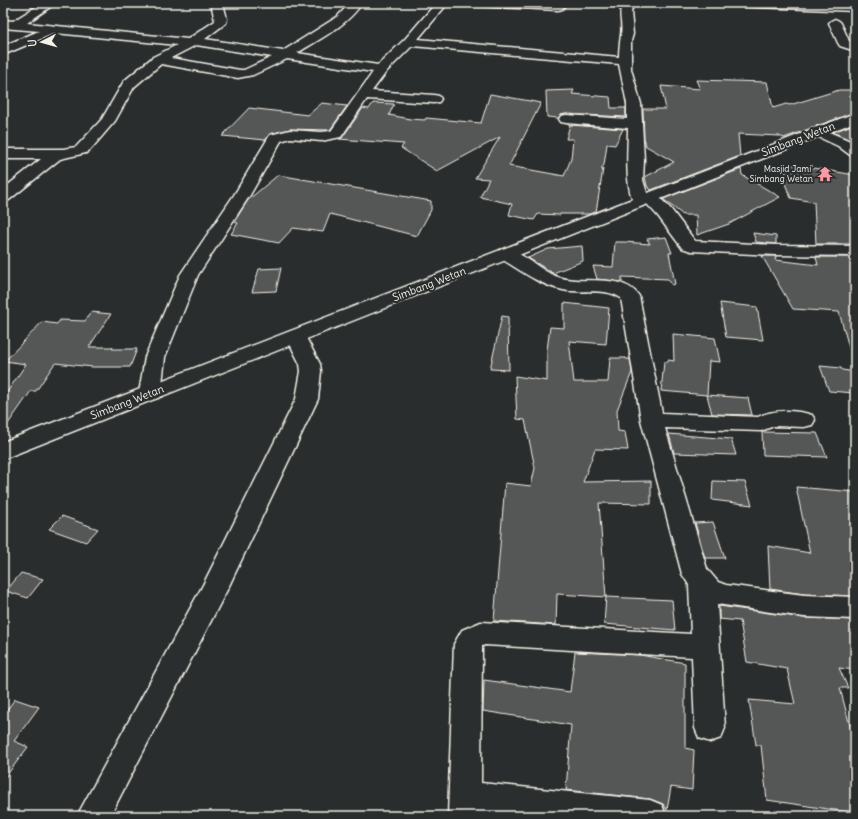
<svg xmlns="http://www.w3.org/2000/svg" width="858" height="819" font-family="Delius,sans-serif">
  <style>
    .building { fill: #555756; stroke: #f4f1e8 }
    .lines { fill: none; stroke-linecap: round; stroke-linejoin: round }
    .minor-casing { stroke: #f4f1e8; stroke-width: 3 }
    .tertiary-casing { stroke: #f4f1e8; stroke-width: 3 }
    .minor { fill: #2a2d2e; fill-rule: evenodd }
    .tertiary { fill: #2a2d2e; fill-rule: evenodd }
    .labels { text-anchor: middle; stroke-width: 4; stroke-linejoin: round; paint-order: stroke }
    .far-poi-label { font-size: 9px; fill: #f4f1e8; stroke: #2a2d2e; text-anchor: end }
    .street-label { font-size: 11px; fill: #f4f1e8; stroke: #2a2d2e }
  </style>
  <rect width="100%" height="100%" fill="#2a2d2e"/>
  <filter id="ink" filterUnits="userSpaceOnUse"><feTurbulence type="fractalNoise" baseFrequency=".025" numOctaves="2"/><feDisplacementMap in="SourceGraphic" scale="8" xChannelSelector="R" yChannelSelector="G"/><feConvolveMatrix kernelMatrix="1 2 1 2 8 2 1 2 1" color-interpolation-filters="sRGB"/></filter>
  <g filter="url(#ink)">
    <path class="building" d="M696 80 767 82 773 108 786 104 790 105 839 90H855V112L784 138 779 136 738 134 740 156 651 190 647 186 645 177 674 162 646 146 644 138 643 109H666L661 86 700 89Z
      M574 90 572 94 610 97 611 108H626V117L566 114 561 115 558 118 547 117 546 91Z
      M490 94 541 103 509 166 564 176 571 159 573 139H566L570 125 623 129 615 145 607 144 604 165 601 169H603L596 212 589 214H560V215L538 214 534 220 509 215 512 204 480 197 489 179 475 178 500 137 437 171 401 148 404 144 339 139 342 138 363 108 369 109 373 103 394 104 389 115 410 119 425 120 426 118 481 123Z
      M322 103 347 106 330 130 290 129 270 134 266 140 222 136 249 108 308 115Z
      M855 124V143L833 132Z
      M789 164 855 175V244H816L814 202 791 198 783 179Z
      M741 169 742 175 780 197 729 224 697 235 696 215H683L663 199Z
      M278 175 431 201V210L417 236 330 214 323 232 293 228 279 243 231 234 238 223 234 222 248 200Z
      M753 233 776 236V244L756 242Z
      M666 237 672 253H669L675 284 672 285 668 279 622 277V282L597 279 593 266 613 267 615 242H624L650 244 647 239Z
      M582 246 583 261 553 273 528 258 548 249Z
      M762 256H776L775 260 818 265 816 257H855V350L850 351 839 312 793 309Z
      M281 268 276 291 252 292 259 269Z
      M564 303 609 308 606 344 569 341 574 382H608L610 358H626V359H630L632 372 617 410 618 431 625 432 628 450 595 449 583 482 651 481V504L599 503 606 597 557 594 556 625 494 621 505 483 531 486 535 468 525 420 517 419 515 376 547 381V350L550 327 564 328Z
      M720 303 757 307 763 340 726 337Z
      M91 312 111 314 89 347H113L112 349H137L130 367H93L55 363 36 391H31L3 431V398L26 364 5 361 42 322 57 324 60 320 85 321Z
      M502 316 508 317 509 370 490 369Z
      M673 334 715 338 720 362 709 361 707 395 661 391 664 362H668V360L674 361Z
      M820 366 841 368 842 370 855 372V393L829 391Z
      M707 395 748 398 752 415 712 414Z
      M762 432 817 433 827 457 763 455Z
      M669 434 731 439 736 455 674 453Z
      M713 481 745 482 752 505 712 500Z
      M796 487 855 492V596L804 594 770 589 768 546 810 553Z
      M62 516 98 529 86 542 49 529Z
      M713 522 725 558H705L695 523Z
      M21 573 43 579 28 598 6 591Z
      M606 597 672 600 675 630 604 624Z
      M719 606 804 618 855 620V670L839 668 848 688H840L855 745V813L767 800 761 745H756L749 700 795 704 787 669 747 662 740 621 719 619Z
      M575 652 640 655 685 663V748L694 750 692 790 671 787 667 810 663 804 650 799 566 790 571 725 483 711 484 680 570 692Z
      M15 699 39 707 14 741 28 747 3 780V715Z"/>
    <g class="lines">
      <g class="minor-casing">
        <path id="minor" d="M42 3H56L27 23 188 39 215 21 211 3H223L227 19 226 23 205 39 283 51 337 17 350 3H362C347 26 320 39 297 53L378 65 405 39 436 3H448L418 39 619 57C619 49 620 42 621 35 623 22 618 16 622 3H634L631 12 633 34 631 41V69L641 104 644 160 643 180 647 193 656 194 670 208 695 241 776 245 855 246V256L776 255 691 251 682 248 658 216 647 204 641 206 635 204C624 188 628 148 628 128L566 123 561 122 559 119 561 116 566 115 627 119V104L619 64 412 46 387 71 372 91 434 95 439 96 441 99 439 102 434 103 367 99 341 137 321 141 290 138 281 141 250 195 198 275 165 357 161 393 158 398 150 400 142 398 139 393 145 357 180 275 234 195 270 135 290 130 321 132 331 131 373 72 287 59 253 75 238 78 161 64 134 87 115 121 91 149 86 153 60 159 9 200 3 202V189L41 159H3V149H63L76 147 102 119 124 81 153 57 177 45 55 33 3 55V46L39 31 3 28V20L13 21ZM196 45 272 57 244 70H240L171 58Z
          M470 3H546L562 5 564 7 562 9 558 10 476 6Z
          M727 3 855 5V11L733 6Z
          M835 19 839 21 841 23 849 41 855 43V51L840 46 838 43 829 23 831 21Z
          M817 127 848 140 855 145V157L850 155 838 146 812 134 810 131 812 128Z
          M506 249C528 254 544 276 566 279 589 283 624 274 639 296L662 413 758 417C773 409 796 410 812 415L815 420 812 425 804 427 774 426 761 431 665 428 707 569 718 582 726 585 804 595 855 597V619L804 617 717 604 725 728 721 738 710 742 699 738 695 728 692 657 485 645 482 646 481 783 650 800 662 805 666 816H500L480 814V816H448L454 644 462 630 481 622 691 634 689 585 682 574 641 420 621 298C604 287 582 294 563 290 539 285 520 270 500 258L497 254 500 250Z
          M296 330 303 332 320 364 321 371 318 399 228 588 110 816H77L203 585 296 399 301 371 300 364 286 336 289 332Z"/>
      </g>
      <g class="tertiary-casing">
        <path id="tertiary" d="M855 113V122L3 459V442Z"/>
      </g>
      <use href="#minor" class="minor"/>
      <use href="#tertiary" class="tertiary"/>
    </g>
  </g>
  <defs>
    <g id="temple-bare" transform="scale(1.2)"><path d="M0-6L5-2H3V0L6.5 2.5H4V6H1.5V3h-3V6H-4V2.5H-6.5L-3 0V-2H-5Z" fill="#ff9aa2" stroke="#2a2d2e" stroke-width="2.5" paint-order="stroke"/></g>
  </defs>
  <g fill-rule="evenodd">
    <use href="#temple-bare" x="825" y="174"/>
  </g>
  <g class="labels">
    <g class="far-poi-label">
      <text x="813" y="172">Masjid Jami'<tspan x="813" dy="10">Simbang Wetan</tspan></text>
    </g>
    <g class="street-label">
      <text transform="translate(798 139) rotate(-21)" y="4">Simbang Wetan</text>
      <text transform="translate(429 284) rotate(-21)" y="4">Simbang Wetan</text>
      <text transform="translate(127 402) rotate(-21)" y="4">Simbang Wetan</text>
    </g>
  </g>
  <rect width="858" height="819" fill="none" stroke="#2a2d2e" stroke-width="16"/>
  <rect x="8" y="8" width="842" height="803" fill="none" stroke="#f4f1e8" stroke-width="1.5" filter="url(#ink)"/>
  <g transform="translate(42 42) rotate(264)" stroke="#2a2d2e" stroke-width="3" paint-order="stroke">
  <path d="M0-3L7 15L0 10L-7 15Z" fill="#f4f1e8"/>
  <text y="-6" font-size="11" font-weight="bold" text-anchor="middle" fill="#f4f1e8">U</text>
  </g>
</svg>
